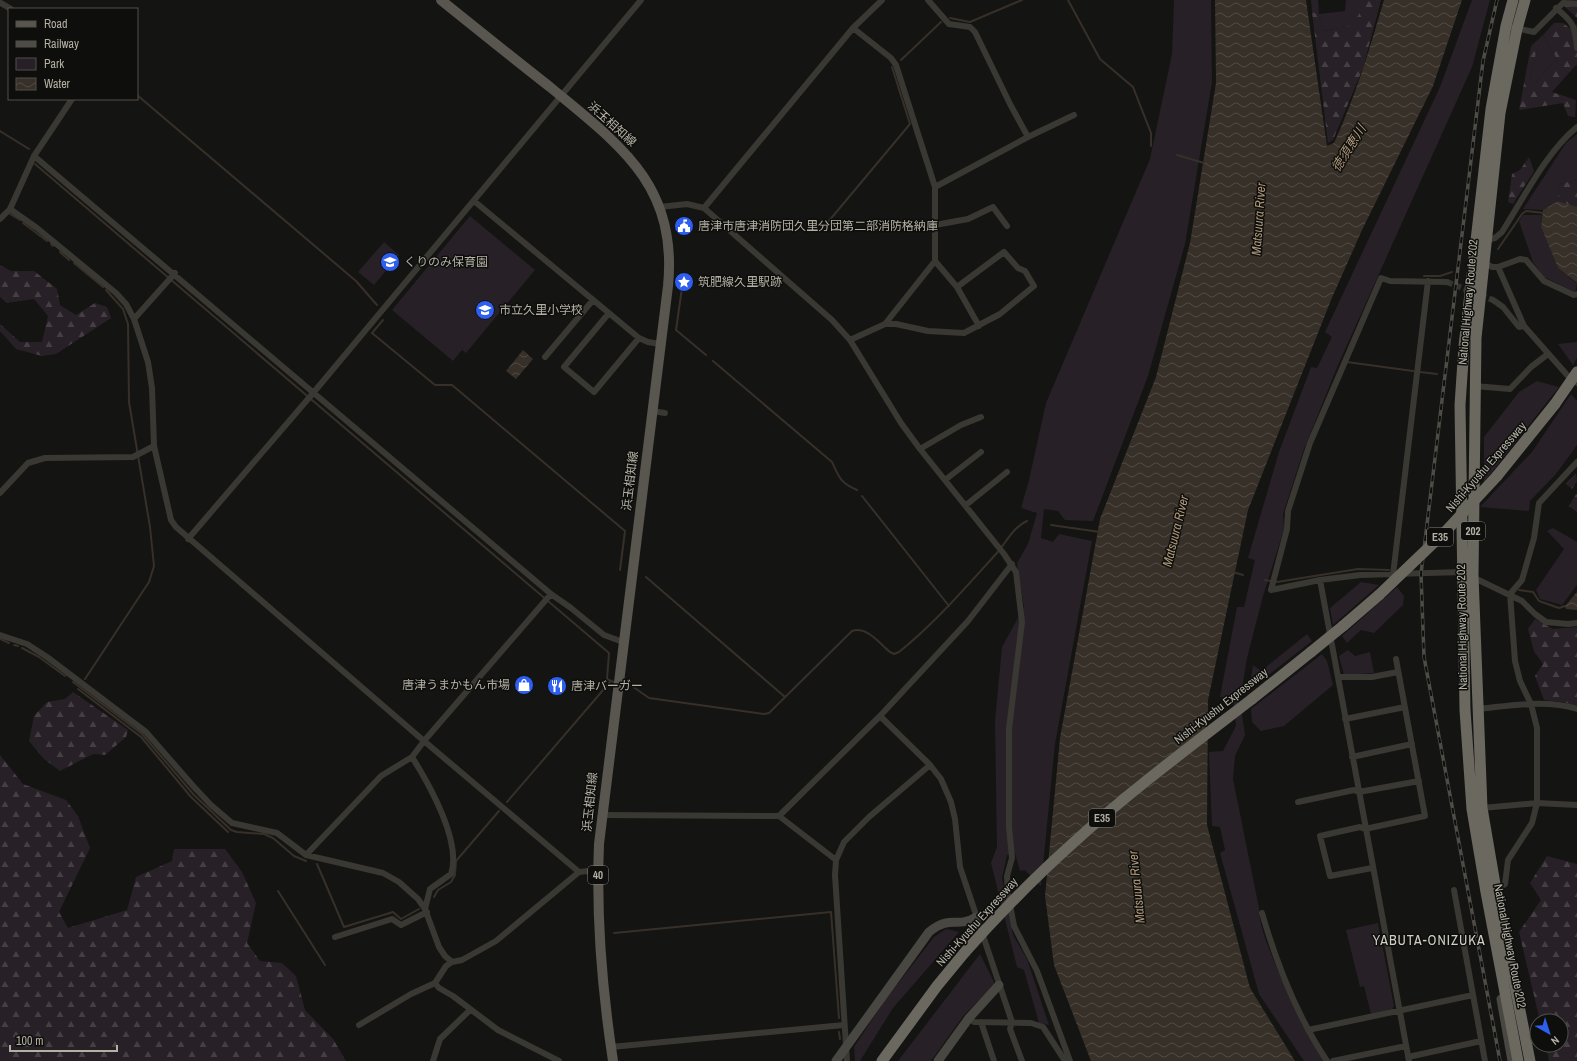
<svg xmlns="http://www.w3.org/2000/svg" width="1577" height="1061" font-family="'Archivo Narrow','Noto Sans JP',sans-serif">
  <style>
    .green { fill: #282027 }
    .forest { fill: url(#forest-firs) }
    .garden { fill: url(#garden-furrows) }
    .water { fill: url(#water-waves) }
    .lines { fill: none; stroke-linecap: round; stroke-linejoin: round }
    .stream { stroke: #373029; stroke-width: 2 }
    .street-tunnel { stroke: #34332f; stroke-width: 6; stroke-dasharray: 6 3; stroke-linecap: butt }
    .street { stroke: #393833; stroke-width: 6 }
    .secondary { stroke: #494741; stroke-width: 9 }
    .primary { stroke: #58564f; stroke-width: 10 }
    .highway { stroke: #6a685f; stroke-width: 11 }
    .rail-casing { stroke: #4e4c46; stroke-width: 3.5 }
    .rail { stroke: #0e0f0d; stroke-width: 2; stroke-dasharray: 6; stroke-linecap: butt }
    .highway-bridge { stroke: #6a685f; stroke-width: 11 }
    .labels { text-anchor: middle; stroke-width: 3; stroke-linejoin: round; paint-order: stroke }
    .shield { fill: #0e0f0d; stroke: #828077; stroke-width: 1 }
    .shield-label { font-size: 11px; font-weight: bold; fill: #b4b0a4 }
    .street-label { font-size: 12px; fill: #b4b0a4; stroke: #0e0f0d }
    .poi-label { font-size: 12px; fill: #b4b0a4; stroke: #0e0f0d; text-anchor: start }
    .water-label { font-size: 13px; font-style: italic; fill: #af977a; stroke: #0e0f0d }
    .quarter-label { font-size: 14px; letter-spacing: 1px; fill: #d0cec4; stroke: #0e0f0d }
  </style>
  <defs>
    <pattern id="forest-firs" width="22" height="20" patternUnits="userSpaceOnUse"><rect width="22" height="20" fill="#282027"/><path d="M5 1l3.5 6h-7zM16 11l3.5 6h-7z" fill="#453e43"/></pattern>
    <pattern id="garden-furrows" width="10" height="10" patternUnits="userSpaceOnUse"><rect width="10" height="10" fill="#282027"/><path d="M-1 1l2-2M0 10L10 0M9 11l2-2" fill="none" stroke="#453e43"/></pattern>
    <pattern id="water-waves" width="16" height="10" patternUnits="userSpaceOnUse"><rect width="16" height="10" fill="#373029"/><path d="M0 5q4-4 8 0t8 0" fill="none" stroke="#524b45"/></pattern>
  </defs>
  <rect width="100%" height="100%" fill="#141412"/>
  <path class="green" d="M1174 0H1211L1212 82 1185 244 1148 376 1093 521 1065 520 1058 511 1044 509 1041 538 1053 542 1059 534 1092 541 1055 744 1041 886 1025 870 1020 871 1015 853 1007 855 1002 878 1013 935 1027 959 1049 1025 1039 1023 1024 970 1017 967 991 863 997 847 995 721 1002 647 1024 607 1017 563 1028 544 1037 513 1021 508 1029 480 1046 403 1150 159 1172 54Z
    M1311 0H1318L1319 14 1345 11 1346 0H1367V2L1352 26 1323 31 1318 14 1312 12Z
    M1472 0H1490L1472 67 1338 365 1304 449 1283 514 1284 529 1263 596 1247 658 1240 701 1245 735 1235 756 1233 779 1259 908C1259 925 1267 943 1273 959 1288 995 1305 1028 1325 1061H1304L1259 994 1220 853 1225 850 1220 827 1212 826 1209 752 1223 751 1236 726 1233 699 1220 697 1237 607H1244L1255 560 1248 558 1279 452 1311 367 1317 368 1332 337 1325 332 1440 87Z
    M1543 35 1557 59 1536 82 1530 79 1537 49 1531 46Z
    M1577 134V180L1559 184 1558 201 1543 210 1523 209 1566 143Z
    M1523 215H1542L1541 227 1558 268 1577 284 1575 292 1544 277 1533 262 1519 221Z
    M470 216 535 270 466 353 462 350 453 361 392 310Z
    M384 242 399 255 374 285 358 272Z
    M1577 342V358L1573 365 1558 344Z
    M1537 381 1559 387 1484 482V437L1519 392Z
    M1571 394 1577 401V445L1556 474 1530 501 1529 511 1480 507 1532 452Z
    M1553 528 1577 542V585L1562 605 1540 599 1536 590 1564 549 1547 531Z
    M1361 582 1379 585 1333 625 1330 608Z
    M1397 587 1404 596 1403 605 1374 633 1361 630 1347 643 1342 636Z
    M1307 634 1312 641 1249 690 1253 665 1261 671Z
    M1348 650 1355 656 1370 652 1374 673 1344 675 1339 656Z
    M1322 654 1327 661 1333 685 1284 726 1261 731 1252 722 1251 709Z
    M1378 923 1394 1006 1392 1009 1371 1014 1364 986 1360 987 1346 930Z
    M946 929 959 932 893 1008 860 1061H855L854 1047 885 1000 934 937Z
    M980 954 995 984 964 1015 931 1061H898Z"/>
  <path class="forest" d="M1367 0H1381L1363 68 1333 140 1328 143 1312 12 1318 14 1323 31 1352 26Z
    M1566 0H1577V18L1563 5Z
    M1554 23H1563L1571 29 1577 24V66L1576 65 1552 92 1576 100 1575 117 1568 116 1563 103 1519 110 1531 46 1537 49 1530 79 1536 82 1557 59 1543 35Z
    M1529 157 1534 171 1513 204 1508 202 1512 174 1520 170Z
    M1577 180V207L1558 201 1559 184Z
    M0 265 11 271H34L57 289 60 305 76 315 95 303 107 307 111 318 56 354 42 356 16 349 0 331V324L20 342H42L48 316 34 299 7 303 0 297Z
    M1576 494 1577 495V512L1569 506Z
    M1535 619 1553 629 1577 627V706L1563 702 1544 700 1535 676 1543 664 1534 651 1528 629Z
    M73 692 128 730 126 737 105 755 93 754 60 771 44 759 29 741 34 716 47 702 65 699Z
    M0 755 23 784 66 800 78 816 90 848 59 912 68 928 127 910 136 877 172 861 174 849H225L242 872 256 903 247 943 260 961 282 963 296 976 305 1010 333 1039 346 1061H0Z
    M1547 856 1577 864V1061H1549L1546 1045H1561V1021H1540L1519 932 1541 900 1530 883Z"/>
  <path class="garden" d="M1576 474 1577 481 1572 489 1566 484Z"/>
  <path class="water" d="M1215 0H1306L1327 146 1334 143C1356 95 1369 51 1384 0H1462L1433 86 1362 230 1331 300 1248 510 1208 700 1207 825 1250 988 1295 1061H1091L1054 965 1045 896 1060 738 1100 519 1156 377 1190 243 1216 83Z
    M1558 201 1577 207V283L1558 268 1541 227 1543 210Z
    M523 350 533 359 516 379 506 371Z
    M1577 592V610L1566 609 1565 606Z"/>
  <g class="lines">
    <path class="stream" d="M1068 0 1100 59 1133 87 1151 133V146
      M950 18 970 22 1022 0
      M901 60 941 22
      M137 95 356 281 377 305
      M0 131 29 149
      M1177 155 1204 163
      M35 164 609 653 607 679 616 683
      M10 214 20 220
      M23 223 47 241
      M823 228 910 124 892 67
      M51 244 53 246
      M1498 249 1522 214 1526 211 1544 213
      M60 252 69 260
      M74 263 103 287
      M1424 276H1440L1452 272
      M682 288 676 330 706 355
      M383 320 372 333 435 385H452L625 531 620 570
      M713 361 832 462C839 478 841 483 857 490
      M1347 362 1413 371
      M1420 372 1437 374
      M862 496 949 606
      M1051 525 1100 532
      M1233 572 1243 575
      M646 577 785 697
      M1265 580 1277 582 1358 569 1389 570
      M1519 590 1533 592 1539 601 1559 608 1565 606
      M0 639 9 643
      M14 645 18 646
      M22 648 39 657 65 676
      M85 679 149 582 154 566 150 527 129 402 128 324 123 309 106 290
      M73 682 142 734 194 795 231 830 237 832 264 834 273 838 294 856 306 861
      M623 684 632 686 649 698 764 714 769 713 852 631C867 626 879 643 890 652L894 654 899 652C935 623 965 588 996 554 1006 543 1013 527 1027 521
      M78 689 141 737 191 797 228 832
      M507 802 610 682
      M317 864 344 927 393 912 401 919 419 909
      M278 891 325 965
      M434 897 438 890 451 882 455 875 456 861 499 811
      M614 933 831 912 839 1018
      M839 1032 840 1039"/>
    <path class="street-tunnel" d="M1447 282 1493 300"/>
    <path class="street" d="M928 0 949 24 970 27 975 32 1010 104 1028 137
      M1 3 11 9
      M1556 8C1573 22 1575 25 1577 48
      M1506 26 1534 32 1563 3 1577 4
      M34 156 551 594 571 608 604 635 623 642
      M935 187 1028 137 1074 115
      M474 201 639 338 648 342 660 344
      M660 207 687 204 704 208 832 320 850 340 901 423 920 449 1004 554 1016 572 1022 622 1009 729V827L1012 858 1007 876 1008 894 1014 926 1037 971 1070 1061
      M704 208 853 28 882 0
      M10 209 37 228 116 293 126 304 134 319 148 362 152 388 154 446 171 520 176 527 424 741 579 872
      M0 219 10 209 34 156 72 99
      M935 225 968 219 993 207 1007 226
      M1487 240 1495 238 1502 232C1523 199 1547 151 1577 127
      M935 261 957 287 979 326
      M1482 261 1492 267H1498L1520 259 1526 260 1544 281 1574 295 1577 294
      M1498 267 1524 326 1568 376 1577 383
      M1447 282 1390 281 1381 278 1310 443 1288 511 1287 529 1271 590 1320 580 1360 575 1462 572 1522 601 1535 614 1546 622 1568 624 1577 623
      M1493 300 1503 307 1519 327 1524 326
      M609 313 564 367 594 392 639 338
      M134 319 175 273
      M885 324H896L928 331 964 333 1000 314 1034 286 1025 271 1018 268 1004 252 957 287
      M850 340 885 324 935 261V187L896 65 891 58 853 28
      M545 357 593 300
      M1474 386 1510 389 1531 367 1548 354
      M652 411 665 413
      M920 449 961 425 981 417
      M945 480 981 452
      M0 493 28 463 45 458 133 457 154 446
      M966 505 1007 472
      M188 539 314 392 641 0
      M1393 575 1428 281
      M1320 580 1409 1061
      M0 635 27 644 47 657 146 732 194 787 211 805 232 823 277 833 306 855 383 873 399 882 418 899 425 909 439 947 445 956 452 962
      M1338 677H1372L1398 672
      M1477 709C1510 706 1545 699 1577 709
      M880 716 930 765 941 779 951 802 955 819 960 867 1012 1022 1010 1029 1022 1061
      M1345 719 1405 707
      M412 757C429 784 462 842 451 874L430 889 425 909
      M1352 757 1412 744
      M1298 802 1354 790 1359 792 1419 781
      M1482 808 1537 803 1577 805
      M601 815 779 816 836 860
      M779 816 880 716 968 621 1012 564
      M306 855 381 776 412 757 424 741 551 594
      M1372 868 1330 876 1320 836 1360 827 1365 829 1425 816 1396 659
      M1454 890 1485 1061
      M1496 890 1505 884 1508 860 1532 823 1537 803V728L1531 704 1520 681 1515 661 1510 594 1522 580 1534 538 1539 503 1577 462
      M1262 913C1277 965 1297 1016 1327 1061
      M335 937 392 919 401 925 427 912
      M435 983 439 988 453 996 498 1030 559 1061
      M969 1018 974 1022 1031 1023 1043 1027 1065 1061
      M981 1022 994 1061
      M359 1025 411 994 435 983 446 966 452 962 462 960 496 941 579 872 598 870
      M1308 1030 1473 995
      M611 1047 844 1025
      M1408 1057 1481 1041
      M433 1061 440 1039 470 1010
      M847 1061 835 875 836 860 844 842 869 817 930 765
      M1333 1061 1406 1046"/>
    <path class="secondary" d="M1501 999 1512 1061
      M836 1061 929 932C951 914 957 929 976 917
      M938 1061 969 1018 999 985"/>
    <path class="primary" d="M441 0C477 29 513 58 550 87 620 145 678 185 668 286L599 844C596 917 602 989 613 1061"/>
    <path class="highway" d="M1513 0 1506 26 1491 109 1464 346 1460 405 1465 710 1472 809 1486 892 1518 1061
      M1525 0 1517 29 1500 113 1476 338 1473 576 1482 808 1496 890 1530 1061
      M1497 476 1555 404
      M1343 626 1379 595
      M1252 699 1311 652
      M882 1061 937 986 965 952"/>
    <g class="rail-casing">
      <path id="rail" d="M1497 0 1483 61 1421 574 1424 657 1500 1061"/>
    </g>
    <use href="#rail" class="rail"/>
    <path class="highway-bridge" d="M1555 404 1577 372
      M1379 595 1446 531 1497 476
      M1311 652 1343 626
      M965 952C999 914 1034 878 1072 844 1129 792 1191 746 1252 699"/>
  </g>
  <defs>
    <g id="civic-disc" transform="scale(1)"><circle r="9.5" fill="#2e5ff0" stroke="#0e0f0d"/><path d="M-.6-6.5H3V-4.5H.6V-3L4-1V1h2V6H-6V1h2V-1L-.6-3ZM-1.2 2.5V6h2.4V2.5Z" fill="#fff"/></g>
    <g id="school-disc" transform="scale(1)"><circle r="9.5" fill="#2e5ff0" stroke="#0e0f0d"/><path d="M0-5L7-2L0 1L-7-2ZM-4 1L0 2.5L4 1V4Q0 6-4 4Z" fill="#fff"/></g>
    <g id="sight-disc" transform="scale(1)"><circle r="9.5" fill="#2e5ff0" stroke="#0e0f0d"/><path d="M0-6L1.8-2.2L6-1.7L2.9 1.2L3.7 5.4L0 3.3L-3.7 5.4L-2.9 1.2L-6-1.7L-1.8-2.2Z" fill="#fff"/></g>
    <g id="shop-disc" transform="scale(1)"><circle r="9.5" fill="#2e5ff0" stroke="#0e0f0d"/><path d="M-5-2.5h2.3a2.7 3.5 0 0 1 5.4 0H5L5.5 6h-11ZM-1.5-2.5h3a1.5 2.3 0 0 0-3 0Z" fill="#fff"/></g>
    <g id="restaurant-disc" transform="scale(1)"><circle r="9.5" fill="#2e5ff0" stroke="#0e0f0d"/><path d="M-5-6h1v4h1v-4h1v4h1v-4h1v5L-1.5 .5V6h-2V.5L-5-1ZM5-6V6H3V1.5H1.5Q1.5-4 5-6Z" fill="#fff"/></g>
  </defs>
  <g fill-rule="evenodd">
    <use href="#civic-disc" x="684" y="226"/>
    <use href="#school-disc" x="390" y="262"/>
    <use href="#sight-disc" x="684" y="282"/>
    <use href="#school-disc" x="485" y="310"/>
    <use href="#shop-disc" x="524" y="685"/>
    <use href="#restaurant-disc" x="557" y="686"/>
  </g>
  <g class="labels">
    <g class="shield">
      <rect x="1461" y="522" width="24" height="18" rx="3"/>
      <rect x="1427" y="528" width="26" height="18" rx="3"/>
      <rect x="1089" y="809" width="26" height="18" rx="3"/>
      <rect x="588" y="866" width="20" height="18" rx="3"/>
    </g>
    <g class="shield-label">
      <text x="1473" y="535">202</text>
      <text x="1440" y="541">E35</text>
      <text x="1102" y="822">E35</text>
      <text x="598" y="879">40</text>
    </g>
    <g class="street-label">
      <text transform="translate(612 124) rotate(42)" y="4">浜玉相知線</text>
      <text transform="translate(1468 302) rotate(-85)" y="4">National Highway Route 202</text>
      <text transform="translate(1486 467) rotate(-49)" y="4">Nishi-Kyushu Expressway</text>
      <text transform="translate(630 481) rotate(-83)" y="4">浜玉相知線</text>
      <text transform="translate(1462 627) rotate(-91)" y="4">National Highway Route 202</text>
      <text transform="translate(1221 706) rotate(-38)" y="4">Nishi-Kyushu Expressway</text>
      <text transform="translate(590 802) rotate(-84)" y="4">浜玉相知線</text>
      <text transform="translate(977 922) rotate(-48)" y="4">Nishi-Kyushu Expressway</text>
      <text transform="translate(1510 946) rotate(79)" y="4">National Highway Route 202</text>
    </g>
    <g class="poi-label">
      <text x="698" y="230">唐津市唐津消防団久里分団第二部消防格納庫</text>
      <text x="404" y="266">くりのみ保育園</text>
      <text x="698" y="286">筑肥線久里駅跡</text>
      <text x="499" y="314">市立久里小学校</text>
      <text x="510" y="689" text-anchor="end">唐津うまかもん市場</text>
      <text x="571" y="690">唐津バーガー</text>
    </g>
    <g class="water-label">
      <text transform="translate(1348 148) rotate(-58)" y="5">徳須恵川</text>
      <text transform="translate(1258 219) rotate(-86)" y="5">Matsuura River</text>
      <text transform="translate(1175 531) rotate(-76)" y="5">Matsuura River</text>
      <text transform="translate(1136 887) rotate(-96)" y="5">Matsuura River</text>
    </g>
    <g class="quarter-label">
      <text x="1429" y="945">YABUTA-ONIZUKA</text>
    </g>
  </g>
  <rect x="8" y="8" width="130" height="92" fill="#0e0f0d" stroke="#504f49"/>
  <rect x="16" y="21" width="20" height="6" fill="#58564f" stroke="#504f49"/>
  <text x="44" y="28" font-size="12" fill="#b4b0a4">Road</text>
  <rect x="16" y="41" width="20" height="6" fill="#4e4c46" stroke="#504f49"/>
  <text x="44" y="48" font-size="12" fill="#b4b0a4">Railway</text>
  <rect x="16" y="58" width="20" height="12" fill="#282027" stroke="#504f49"/>
  <text x="44" y="68" font-size="12" fill="#b4b0a4">Park</text>
  <rect x="16" y="78" width="20" height="12" fill="url(#water-waves)" stroke="#504f49"/>
  <text x="44" y="88" font-size="12" fill="#b4b0a4">Water</text>
  <g transform="translate(1549 1033) rotate(141)"><circle r="19" fill="#0e0f0d" stroke="#504f49"/>
  <path d="M0-3L7 15L0 10L-7 15Z" fill="#2e5ff0"/>
  <text y="-6" font-size="11" font-weight="bold" text-anchor="middle" fill="#b4b0a4">N</text>
  </g>
  <path d="M10 1045v6h107v-6" fill="none" stroke="#b4b0a4" stroke-width="2"/>
  <text x="16" y="1045" font-size="12" fill="#b4b0a4" stroke="#0e0f0d" stroke-width="3" paint-order="stroke">100 m</text>
</svg>
